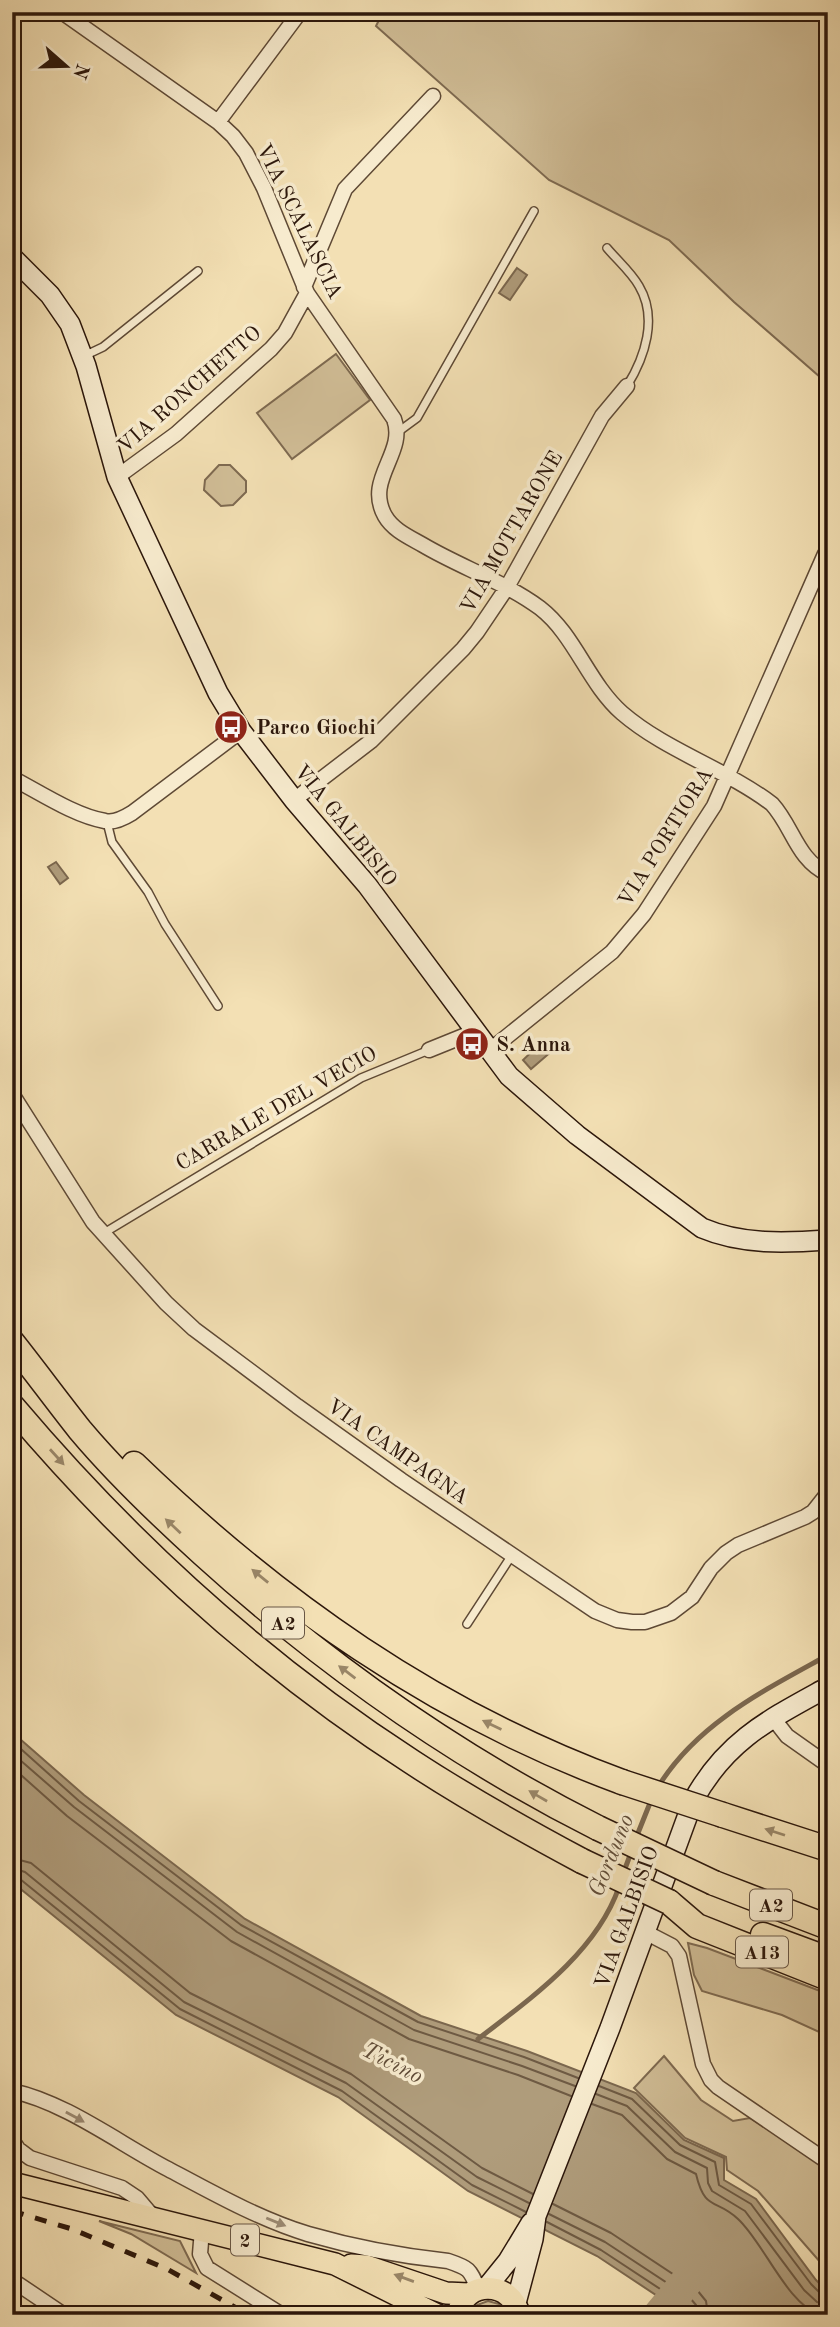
<svg xmlns="http://www.w3.org/2000/svg" width="840" height="2327" font-family="'Old Standard TT',serif">
  <style>
    .green { fill: #d1be97; stroke: #7e6a51; stroke-width: 2 }
    .water { fill: #af9c7b; stroke: #7b674e; stroke-width: 2 }
    .lines { fill: none; stroke-linecap: round; stroke-linejoin: round }
    .shore { stroke: #6e5a43; stroke-width: 2 }
    .stream { stroke: #7b674e; stroke-width: 5 }
    .river { stroke: #af9c7b; stroke-width: 32 }
    .lane-casing { stroke: #5e4935; stroke-width: 10 }
    .street-casing { stroke: #5e4935; stroke-width: 17 }
    .secondary-casing { stroke: #2c170b; stroke-width: 22 }
    .primary-casing { stroke: #2c170b; stroke-width: 24 }
    .highway-casing { stroke: #2c170b; stroke-width: 27 }
    .lane { stroke: #f7ebce; stroke-width: 7 }
    .street { stroke: #f7ebce; stroke-width: 14 }
    .secondary { stroke: #f7ebce; stroke-width: 19 }
    .primary { stroke: #f3e0b4; stroke-width: 21 }
    .highway { stroke: #f3e0b4; stroke-width: 24 }
    .rail { stroke: #2c170b; stroke-width: 5; stroke-dasharray: 12 12; stroke-linecap: butt }
    .highway-bridge-casing { stroke: #2c170b; stroke-width: 27; stroke-linecap: butt }
    .highway-bridge { stroke: #f3e0b4; stroke-width: 24 }
    .oneway { fill: #998668 }
    .oneway2 { fill: #9c8c76 }
    .labels { text-anchor: middle; stroke-width: 7; stroke-linejoin: round; paint-order: stroke }
    .shield { fill: #f7ebce; stroke: #695746; stroke-width: 2 }
    .shield-label { font-size: 19px; font-weight: bold; fill: #2c170b }
    .street-label { font-size: 21px; fill: #2c170b; stroke: #f7ebce }
    .poi-label { font-size: 21px; font-weight: bold; fill: #2c170b; stroke: #f7ebce; text-anchor: start }
    .water-label { font-size: 23px; font-style: italic; fill: #604c38; stroke: #f7ebce }
  </style>
  <rect width="100%" height="100%" fill="#f3e0b4"/>
  <filter id="stains"><feTurbulence type="fractalNoise" baseFrequency=".00286" numOctaves="4"/><feColorMatrix values="0 0 0 0 .2 0 0 0 0 .09 0 0 0 0 .02 0 0 0 .5 -.17"/></filter>
  <radialGradient id="worn" r=".72"><stop offset=".6" stop-color="#630" stop-opacity="0"/><stop offset="1" stop-color="#630" stop-opacity=".3"/></radialGradient>
  <path class="green" d="M383 12H828V384L734 302 669 240 549 180 376 26Z
    M336 354 370 400 292 459 257 413Z
    M219 465H230L246 481V492L233 505 221 506 204 490 205 480Z
    M688 1943 707 1948 828 1994V2036L782 2015 702 1991 694 1975Z
    M664 2056 701 2100 733 2121 750 2118 828 2167V2271L758 2191 727 2170 726 2157 685 2138 634 2088Z
    M99 2221 180 2241 196 2273 131 2234Z
    M488 2301 499 2304 506 2315H472L477 2305Z"/>
  <path class="water" d="M517 268 527 275 510 300 499 293Z
    M56 862 68 878 60 884 48 867Z
    M543 1041 552 1051 531 1069 523 1060Z
    M12 1732 84 1795 245 1919 421 2016 527 2051 636 2093 684 2140 724 2158V2180L756 2199 816 2280 828 2292V2315H686L597 2256 468 2191 338 2097 176 2015 12 1882Z"/>
  <g class="lines">
    <path class="shore" d="M12 1741 79 1801 241 1925 418 2022 524 2057 578 2078
      M12 1753 74 1807 237 1932 414 2030 522 2066 575 2086
      M12 1767 67 1816 231 1941 409 2039 518 2075 571 2096
      M12 1858 31 1863 190 1993 351 2074 482 2168 533 2194
      M12 1868 25 1872 184 2002 346 2083 477 2177 529 2203
      M12 1877 20 1879 180 2009 342 2091 472 2185 526 2212
      M599 2086 632 2099 680 2145 715 2162 719 2185 751 2204 811 2284 821 2294 828 2296
      M596 2094 627 2106 675 2152 707 2168 708 2183 712 2191 745 2211 804 2290 817 2302 828 2305
      M592 2104 622 2115 667 2159 696 2174C705 2212 716 2198 738 2219 764 2243 787 2304 820 2315
      M553 2204 611 2233 697 2290 706 2301 708 2315
      M549 2214 605 2242 690 2298 696 2305 698 2315
      M547 2222 601 2250 686 2306 689 2315"/>
    <path class="stream" d="M658 1787C697 1723 765 1690 828 1655
      M636 1838 652 1798
      M623 1874 632 1850
      M478 2039C531 1998 596 1953 619 1887"/>
    <path class="river" d="M659 2315 696 2270"/>
    <g class="lane-casing">
      <path id="lane" d="M607 248C617 260 631 272 639 286 658 318 645 357 627 386
        M84 356 103 347 198 271
        M398 432 417 418 534 211
        M107 822 112 842 148 892 165 924 218 1006
        M104 1233 361 1078 429 1050
        M467 1624 512 1555"/>
    </g>
    <g class="street-casing">
      <path id="street" d="M62 12 218 122 233 136 246 153 264 188 307 293 394 419C407 453 364 479 385 516 393 530 409 537 423 545 460 567 505 582 540 608 575 635 588 683 622 713 666 751 726 769 772 804 793 827 797 860 828 874
        M218 122 300 12
        M304 287 345 189 433 96
        M117 477 176 434 271 349 285 333 307 293
        M12 778C39 792 75 816 105 821 114 823 124 818 132 813L241 731
        M294 800 371 741 463 649 477 632 506 589 602 416 627 386
        M429 1050 476 1031
        M489 1051 612 952 644 914 714 806 825 554
        M12 1094 93 1222 166 1303 194 1329 297 1406 401 1480 595 1611 617 1620 632 1622H645L671 1613 692 1597 711 1568 726 1553 738 1545 805 1517 813 1512 828 1493
        M773 1718 787 1736 828 1765
        M645 1932 672 1946 679 1956 703 2064 711 2080 718 2087 828 2162
        M12 2091C65 2102 120 2144 168 2169 213 2193 259 2219 308 2234 353 2247 401 2256 448 2261 469 2268 470 2269 478 2289
        M12 2140 18 2149 30 2158 122 2188 137 2198 154 2218
        M202 2230 200 2254 207 2268 282 2315
        M12 2280 64 2315"/>
    </g>
    <g class="secondary-casing">
      <path id="secondary" d="M12 257 50 295 70 324 86 366 117 477 218 693 241 731 294 800 367 885 509 1076 577 1135 702 1228C742 1245 786 1243 828 1240
        M487 2287 508 2261 531 2223
        M516 2303 533 2239 536 2216 610 2028 693 1801C726 1740 770 1719 828 1687"/>
    </g>
    <g class="primary-casing">
      <path id="primary" d="M12 2183 335 2264 437 2315
        M351 2265 366 2266 446 2293 469 2294
        M458 2315C463 2279 513 2280 519 2315"/>
    </g>
    <g class="highway-casing">
      <path id="highway" d="M12 1342C35 1371 57 1401 80 1430 117 1474 160 1515 203 1554 322 1662 455 1756 598 1828
        M12 1406C127 1542 262 1665 412 1762 467 1798 524 1830 582 1861
        M134 1464C277 1602 434 1713 622 1782
        M723 1815 828 1849
        M714 1883 828 1927
        M669 1902 697 1926 828 1978
        M763 1935 828 1959"/>
    </g>
    <use href="#lane" class="lane"/>
    <use href="#street" class="street"/>
    <use href="#secondary" class="secondary"/>
    <use href="#primary" class="primary"/>
    <use href="#highway" class="highway"/>
    <path class="rail" d="M12 2211 72 2229 167 2269 249 2315"/>
    <g class="highway-bridge-casing">
      <path id="highway-bridge" d="M622 1782 723 1815
        M598 1828 714 1883
        M582 1861 669 1902"/>
    </g>
    <use href="#highway-bridge" class="highway-bridge"/>
  </g>
  <defs><path id="oneway-solid" d="M-6-.8H1V-3.2L6.5 0L1 3.2V.8H-6Z" transform="scale(1.75)"/></defs>
  <g class="oneway">
    <use href="#oneway-solid" transform="translate(57 1457) rotate(48)"/>
    <use href="#oneway-solid" transform="translate(173 1526) rotate(-137)"/>
    <use href="#oneway-solid" transform="translate(260 1576) rotate(-141)"/>
    <use href="#oneway-solid" transform="translate(347 1672) rotate(-143)"/>
    <use href="#oneway-solid" transform="translate(492 1725) rotate(-154)"/>
    <use href="#oneway-solid" transform="translate(538 1796) rotate(-150)"/>
    <use href="#oneway-solid" transform="translate(775 1832) rotate(-162)"/>
    <use href="#oneway-solid" transform="translate(404 2278) rotate(-160)"/>
  </g>
  <g class="oneway2">
    <use href="#oneway-solid" transform="translate(75 2117) rotate(29)"/>
    <use href="#oneway-solid" transform="translate(276 2222) rotate(22)"/>
  </g>
  <defs>
    <g id="bus-disc" transform="scale(1.75)"><circle r="9.5" fill="#8f2418" stroke="#f7ebce"/><path d="M-5-6H5V4H4V6H2V4H-2V6H-4V4H-5ZM-3.5-4V0h7V-4ZM-3.5 1.2v1.5H-2V1.2ZM2 1.2v1.5H3.5V1.2Z" fill="#fff"/></g>
  </defs>
  <g fill-rule="evenodd">
    <use href="#bus-disc" x="231" y="727"/>
    <use href="#bus-disc" x="472" y="1044"/>
  </g>
  <g class="labels">
    <g class="shield">
      <rect x="262" y="1607.5" width="42" height="31" rx="5"/>
      <rect x="750" y="1889.5" width="42" height="31" rx="5"/>
      <rect x="736" y="1936.5" width="52" height="31" rx="5"/>
      <rect x="231" y="2224.5" width="28" height="31" rx="5"/>
    </g>
    <g class="shield-label">
      <text x="283" y="1630">A2</text>
      <text x="771" y="1912">A2</text>
      <text x="762" y="1959">A13</text>
      <text x="245" y="2247">2</text>
    </g>
    <g class="street-label">
      <text transform="translate(300 221) rotate(64)" y="7">VIA SCALASCIA</text>
      <text transform="translate(189 389) rotate(-41)" y="7">VIA RONCHETTO</text>
      <text transform="translate(511 532) rotate(-60)" y="7">VIA MOTTARONE</text>
      <text transform="translate(346 825) rotate(51)" y="7">VIA GALBISIO</text>
      <text transform="translate(665 837) rotate(-58)" y="7">VIA PORTIORA</text>
      <text transform="translate(276 1108) rotate(-30)" y="7">CARRALE DEL VECIO</text>
      <text transform="translate(398 1451) rotate(35)" y="7">VIA CAMPAGNA</text>
      <text transform="translate(626 1917) rotate(-70)" y="7">VIA GALBISIO</text>
    </g>
    <g class="poi-label">
      <text x="256" y="734">Parco Giochi</text>
      <text x="496" y="1051">S. Anna</text>
    </g>
    <g class="water-label">
      <text transform="translate(610 1855) rotate(-68)" y="8">Gorduno</text>
      <text transform="translate(393 2062) rotate(27)" y="8">Ticino</text>
    </g>
  </g>
  <rect width="840" height="2327" fill="none" stroke="#f3e0b4" stroke-width="42"/>
  <rect x="14" y="14" width="812" height="2299" fill="none" stroke="#2c170b" stroke-width="3.5"/>
  <rect x="21" y="21" width="798" height="2285" fill="none" stroke="#2c170b" stroke-width="2"/>
  <g transform="translate(66 66) rotate(110)" stroke="#f7ebce" stroke-width="5" paint-order="stroke">
  <path d="M0-5L12 26L0 18L-12 26Z" fill="#2c170b"/>
  <text y="-10" font-size="19" font-weight="bold" text-anchor="middle" fill="#2c170b">N</text>
  </g>
  <rect width="100%" height="100%" filter="url(#stains)"/>
  <rect width="100%" height="100%" fill="url(#worn)"/>
</svg>
